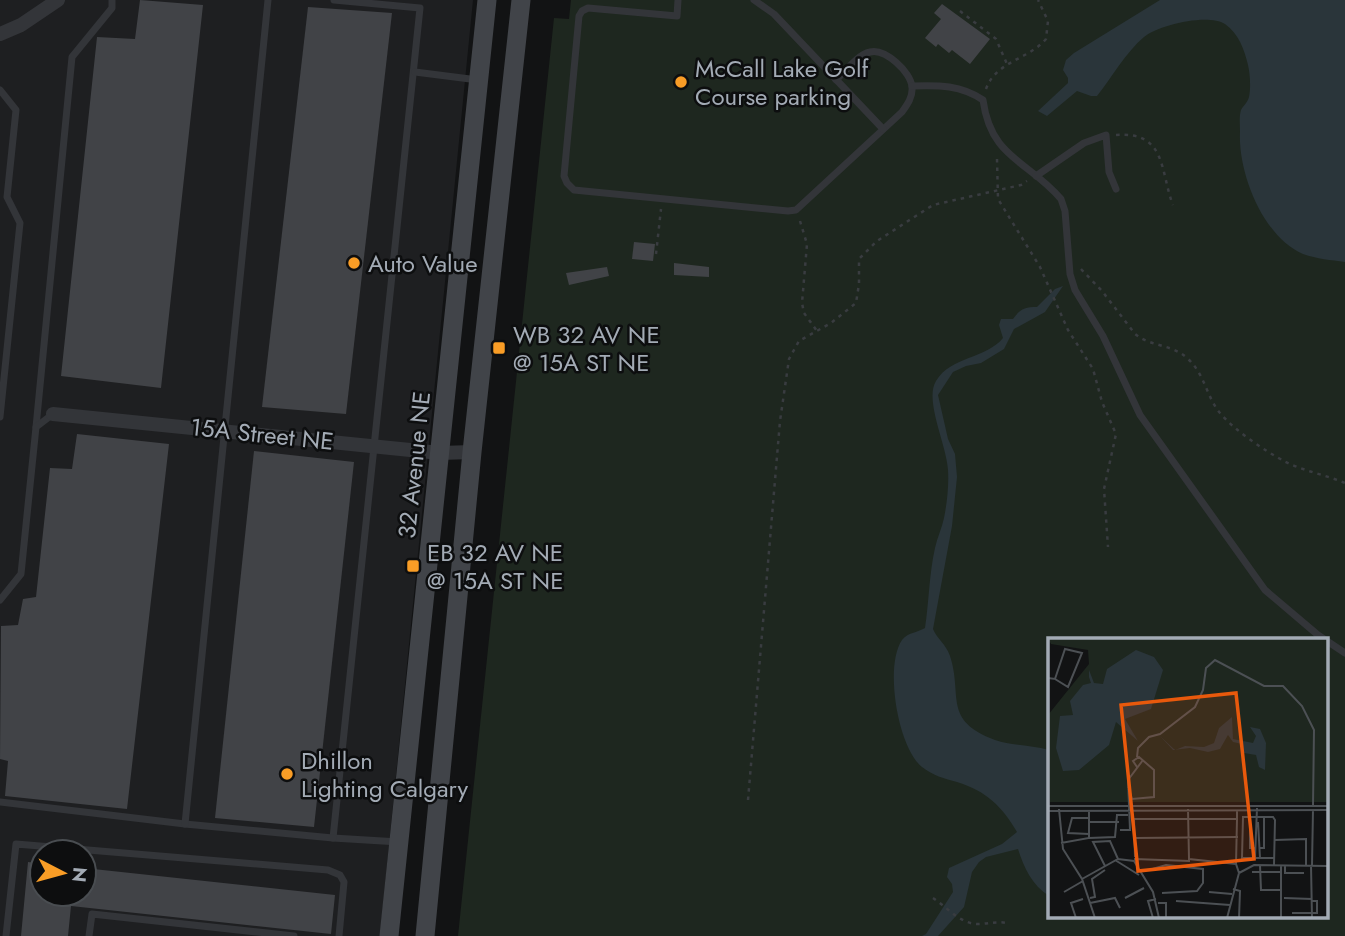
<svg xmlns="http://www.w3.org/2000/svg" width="1345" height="936" font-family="Jost,sans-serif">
<rect width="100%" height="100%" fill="#121314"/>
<path fill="#1e1f21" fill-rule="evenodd" d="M0,0H473L380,936H0ZM42,852H84V894H42Z"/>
<path fill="#1e271f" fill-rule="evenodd" d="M571,0H1345V936H458L554,18L569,19ZM1049,640H1326V917H1049Z"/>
<g fill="#2a353a">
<path d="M1160,0H1345V262C1331,260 1317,259 1303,254C1263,237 1238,173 1240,132C1240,125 1239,116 1241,110C1243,106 1248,102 1249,97C1251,88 1250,73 1248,65C1244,49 1239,34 1225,24C1208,13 1158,25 1144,37C1126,52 1112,77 1097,96H1091L1077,91L1047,116L1038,111L1068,83V78L1063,70L1066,60L1074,53Z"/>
<path d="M1063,286L1045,312L1014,329L1004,349L981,363L966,366L953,372L938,395L948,439L955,454L957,477L952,526L933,629C937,639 946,644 950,656C963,696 942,720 995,740C1013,746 1032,745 1049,750V896C1032,885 1024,868 1018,849L986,857L979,862L972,872L964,907L938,936H922L926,934L953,892L952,884L947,877L949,868L1002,844L1017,832C1002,806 986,791 957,782C945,779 932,775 922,767C898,748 884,666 902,640C908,632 917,633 925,628C929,602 929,575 935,548C937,538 942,528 944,518C947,503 949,485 948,470C947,446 924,400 936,381C951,356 986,359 1003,338L999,325L1001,319H1013C1020,309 1025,307 1037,307L1055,289Z"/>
</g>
<g fill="#414347">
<path d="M140,0L203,5L161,388L61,376L97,37L135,39Z"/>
<path d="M942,4L990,39L970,64L952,50L949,53L938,44L936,47L925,38L941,19L934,13Z"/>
<path d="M308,7L392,13L346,414L262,407Z"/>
<path d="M634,242L655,244L653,261L632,259Z"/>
<path d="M674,263L709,267V277L674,275Z"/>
<path d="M607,267L609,276L569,285L566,273Z"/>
<path d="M77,434L169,444L127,809L5,796L8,761L0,759L1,626L18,625L23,599L36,597L50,468L72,469Z"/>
<path d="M254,451L354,462L314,827L215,818Z"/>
<path d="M28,862L42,864V894H84V868L335,895L331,934L71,906L68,936H21Z"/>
</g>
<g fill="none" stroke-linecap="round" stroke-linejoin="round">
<g stroke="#393c40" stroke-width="2.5" stroke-dasharray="3.5 5" stroke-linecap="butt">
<path d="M960,11L996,39L1007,64"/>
<path d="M986,89C996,61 1028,60 1046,39L1048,21L1038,0"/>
<path d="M1116,135C1167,131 1160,172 1173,205"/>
<path d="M997,159L998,199L1040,267L1068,330L1093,369L1102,402L1116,434L1104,489L1108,547"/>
<path d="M800,221L807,244L802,303L804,313L817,331"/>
<path d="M656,254L661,209"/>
<path d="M1081,269L1102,291L1135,334C1151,347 1172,344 1187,358C1205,374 1206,396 1220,413C1234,430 1265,451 1284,461C1303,471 1326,475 1345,483"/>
<path d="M748,800L780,421L789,359L799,341L831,323L856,303L859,284V259L877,241L933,205L1021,185L1027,181"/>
<path d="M933,898C947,907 960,924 978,924C988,924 996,921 1007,923"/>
</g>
<g stroke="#333539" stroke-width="7">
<path d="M334,0L420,8L333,838L399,842"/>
<path d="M678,0L677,16L588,8L582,11L579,16L564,176L567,183L574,190L788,211L796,210L902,112C907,105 913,97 912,87C911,72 885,48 870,52C857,55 846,71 836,80"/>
<path d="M754,0L774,14L883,129"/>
<path d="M415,72L478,80"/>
<path d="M912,86C939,85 961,85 983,100C991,159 1028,160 1061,199L1065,211L1070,274L1075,290L1103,336L1140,415L1265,590L1318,635L1345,653"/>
<path d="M0,90L16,110L7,197L20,223L0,417"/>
<path d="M1036,176L1084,143L1106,135L1109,172L1116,189"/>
<path d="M36,427L72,57L112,8V0"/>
<path d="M0,600L21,574L36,427L53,414"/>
<path d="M0,802L185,824L333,838"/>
<path d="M185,824L268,0"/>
<path d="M6,936L16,844L328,870L340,875L344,882L339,936"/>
<path d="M89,936L92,914L294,936"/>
</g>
<g stroke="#333539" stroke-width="14">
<path d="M0,34L21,25L58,0"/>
<path d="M53,414L440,453L472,452"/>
</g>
<g stroke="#414449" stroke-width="19">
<path d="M389,936L487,0"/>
<path d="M425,936L472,452L521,0"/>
</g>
</g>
<g fill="#f99d26" stroke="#0d0e0f" stroke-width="2.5">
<circle cx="681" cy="82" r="7"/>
<circle cx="354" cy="263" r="7"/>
<rect x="492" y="341" width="14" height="14" rx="3.5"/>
<rect x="406" y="559" width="14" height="14" rx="3.5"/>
<circle cx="287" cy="774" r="7"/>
</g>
<g text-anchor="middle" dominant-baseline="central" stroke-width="5" stroke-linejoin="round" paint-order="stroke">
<g font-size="24" fill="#a3abb5" stroke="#0d0e0f" text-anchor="start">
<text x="695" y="68">McCall Lake Golf<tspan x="695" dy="28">Course parking</tspan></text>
<text x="368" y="263">Auto Value</text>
<text x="513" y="334">WB 32 AV NE<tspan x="513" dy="28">@ 15A ST NE</tspan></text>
<text x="427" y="552">EB 32 AV NE<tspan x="427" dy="28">@ 15A ST NE</tspan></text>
<text x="301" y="760">Dhillon<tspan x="301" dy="28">Lighting Calgary</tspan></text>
</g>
<g font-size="24" fill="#a3abb5" stroke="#0d0e0f">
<text transform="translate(262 434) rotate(6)">15A Street NE</text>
<text transform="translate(414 465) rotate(-84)">32 Avenue NE</text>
</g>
</g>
<g transform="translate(1048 638)">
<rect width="280" height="280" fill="#121314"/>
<path d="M0,0H280V164H2L0,77L41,26L40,12L3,6Z" fill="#1e271f"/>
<path d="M88,12L106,19L115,32L103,71L77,81L90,103L68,84L61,107L31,132L15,133L8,110L12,78L25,77L22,63L35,47L43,45L41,39V32L46,45L55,46L59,31ZM184,79L185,101L205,105L208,98L202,89L212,91L218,105L217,132L211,129L208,117L196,115L194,106L185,104L180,97L172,111L160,114L142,110L125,112L112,98L127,112L137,108L156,109L166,105L171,90Z" fill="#2a353a"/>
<path fill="none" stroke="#4c5054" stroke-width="2" d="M0,40L7,41L17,11L34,15L20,49L7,41M89,119L90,110L101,99L112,96L147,69L155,52L158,30L167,22L216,48H235L254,68L266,92L265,168M80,149L84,161L106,159V132L91,119L85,123L89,129M0,168H280M11,171L15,211L34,241L47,280M140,171L141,221L188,226L191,235M0,173L280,172M202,179V210H207M41,184H71M210,184L212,220M72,192H82L80,142L95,122M41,196L20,195L24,180H41M41,200L67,199L69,177H80M87,200L190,199M227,202L258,201V227M13,205L41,200V173M212,210H216V179M87,219L86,181H189V173M207,220L209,170M86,221L142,223M67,222L91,237M188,226L189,181M212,227L213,252H233M226,227L227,182L225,179H195L194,220H226M233,227V280M237,227V235H256M263,227L264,280M264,227L265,172M57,228L45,204L62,203L70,221M101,232L118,227L155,231V245L149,253L114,255M204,234H233M191,235L206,227L280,228M34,241L70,221L86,223L105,254L111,280M185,251L192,253L191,280M16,254L35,243M161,254L184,256M42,260L47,259L44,241L57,232M77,260L96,250M236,260L264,261M128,263L182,267M42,265L67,260L72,270M110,265H118V280M244,275H269V263H264M28,280L23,265L35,261M105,280L100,263L108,261M179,280L191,235"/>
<path fill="#e8590c" fill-opacity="0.15" stroke="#e8590c" stroke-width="3.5" d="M188,55L206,221L90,233L73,67Z"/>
<rect width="280" height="280" fill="none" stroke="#a3abb5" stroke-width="3.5"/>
</g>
<g transform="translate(63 873) rotate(96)"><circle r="33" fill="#0d0e0f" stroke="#494d51" stroke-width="2"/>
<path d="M0-5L12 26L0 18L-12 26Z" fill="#f99d26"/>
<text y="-10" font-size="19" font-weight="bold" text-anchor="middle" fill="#a3abb5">N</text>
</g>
</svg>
